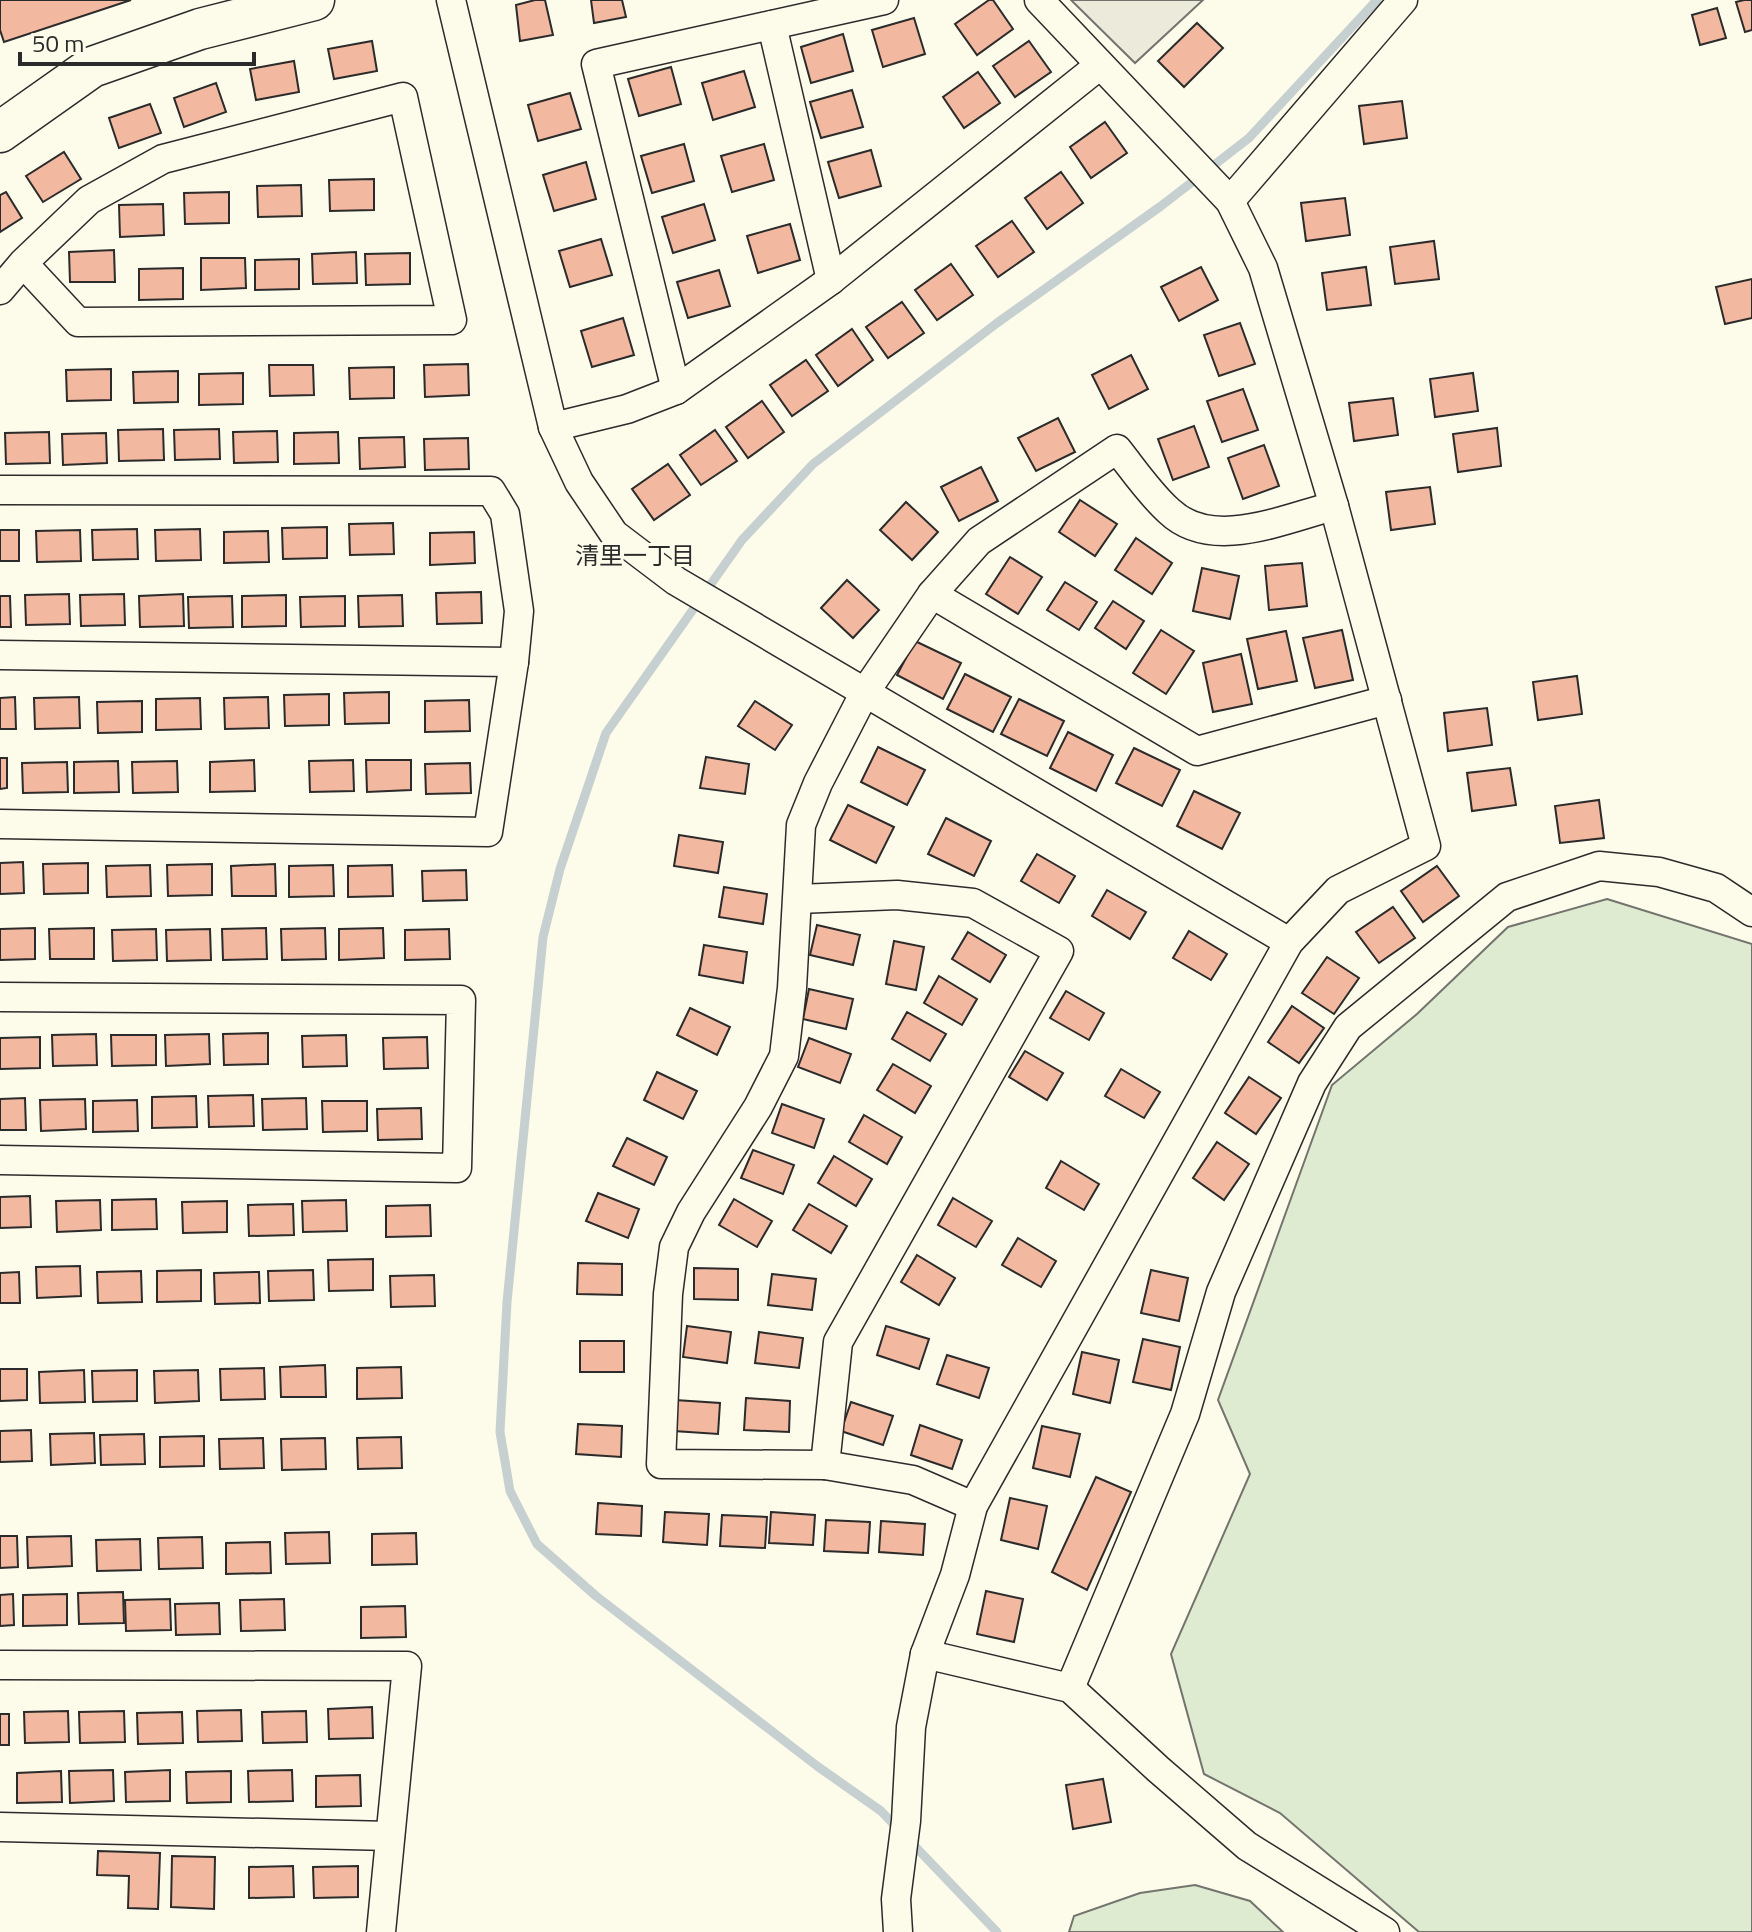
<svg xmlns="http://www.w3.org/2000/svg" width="1752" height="1932" font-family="'Titillium Web','Noto Sans JP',sans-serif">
<rect width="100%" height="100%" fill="#fdfbea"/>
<g fill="#deebd1" stroke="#74746e" stroke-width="2">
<path d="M1607,899L1752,944V1932H1419L1280,1813L1204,1774L1171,1654L1250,1474L1218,1400L1332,1085L1417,1014L1508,927Z"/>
<path d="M1195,1885L1250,1901L1283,1932H1069L1074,1916L1140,1893Z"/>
</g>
<path fill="#eceadb" stroke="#74746e" stroke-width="2" d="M1071,0H1203L1135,63Z"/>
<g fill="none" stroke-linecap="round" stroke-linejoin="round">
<g stroke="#c7d0d0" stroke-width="9">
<path d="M898,1829L881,1811L817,1766L596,1596L537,1544L510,1491L500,1432L507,1302L543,937L560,869L606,733L742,540L813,464L997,323L1161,206L1249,138L1377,0"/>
<path d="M908,1839L997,1932"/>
</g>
</g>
<g fill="#f2b8a0" stroke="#2b2b2b" stroke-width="2">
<path d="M0,0H131L4,42L0,30Z"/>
<path d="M535,0H545L553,35L520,41L516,5Z"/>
<path d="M591,0H622L626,17L594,23Z"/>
<path d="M989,0H993L1013,29L977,55L955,24Z"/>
<path d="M1744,0H1752V30L1745,32L1736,2Z"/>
<path d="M1717,8L1726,38L1700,45L1692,15Z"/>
<path d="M914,18L925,54L883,67L872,30Z"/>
<path d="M1197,23L1223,48L1184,87L1158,61Z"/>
<path d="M843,34L853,71L811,83L801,47Z"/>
<path d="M372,41L377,71L334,79L328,49Z"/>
<path d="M1029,41L1051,72L1015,97L993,66Z"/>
<path d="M294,61L299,92L256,100L250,69Z"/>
<path d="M671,67L681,104L639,116L628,79Z"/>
<path d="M744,71L755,107L713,120L702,83Z"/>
<path d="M978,72L1000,103L964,128L943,97Z"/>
<path d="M216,83L226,112L184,127L174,98Z"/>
<path d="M852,90L863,127L821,138L810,102Z"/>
<path d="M570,93L581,129L538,141L528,105Z"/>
<path d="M1402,101L1407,138L1364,144L1359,106Z"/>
<path d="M150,104L161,133L119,148L109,118Z"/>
<path d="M1105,122L1127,153L1091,178L1070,147Z"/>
<path d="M684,144L694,181L652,193L641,156Z"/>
<path d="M764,144L774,180L732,192L721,156Z"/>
<path d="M871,150L881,186L839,198L828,162Z"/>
<path d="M64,152L81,179L43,202L26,176Z"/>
<path d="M586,162L596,199L554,211L543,175Z"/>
<path d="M1061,172L1083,203L1047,229L1025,198Z"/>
<path d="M374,179V210L330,211L329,180Z"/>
<path d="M301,185L302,216L258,217L257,186Z"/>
<path d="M6,192L22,218L0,232V195Z"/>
<path d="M229,192V223L185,224L184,193Z"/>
<path d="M1345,198L1350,235L1306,241L1301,203Z"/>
<path d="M163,204L164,235L120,237L119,205Z"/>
<path d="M704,204L715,240L673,253L662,217Z"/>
<path d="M1012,221L1034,252L998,277L976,246Z"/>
<path d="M790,224L800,260L758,273L747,236Z"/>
<path d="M601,239L612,275L570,287L559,251Z"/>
<path d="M1434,241L1439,279L1395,284L1390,247Z"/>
<path d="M114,250L115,282H70L69,252Z"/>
<path d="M356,252L357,283L313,284L312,254Z"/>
<path d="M410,253V284L366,285L365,254Z"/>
<path d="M201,258H245L246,288L201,290Z"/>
<path d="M299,259V289L255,290V260Z"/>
<path d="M951,264L973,295L937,320L915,290Z"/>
<path d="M1201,267L1218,300L1179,321L1161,287Z"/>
<path d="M1366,267L1371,305L1327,310L1322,273Z"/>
<path d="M183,268V299L139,300V269Z"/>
<path d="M719,270L730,306L688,318L677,282Z"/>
<path d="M1752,279V318L1725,324L1716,287Z"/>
<path d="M902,302L924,333L888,358L866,327Z"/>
<path d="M623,318L634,355L592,367L581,331Z"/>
<path d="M1240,323L1255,364L1219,376L1204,335Z"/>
<path d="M852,329L873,360L838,386L816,355Z"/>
<path d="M1131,355L1148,389L1109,409L1092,375Z"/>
<path d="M806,360L828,391L792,416L770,385Z"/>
<path d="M468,364L469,395L425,397L424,365Z"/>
<path d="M269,365H313L314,395L270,396Z"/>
<path d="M394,367V398L350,399L349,368Z"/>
<path d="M111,369V400L67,401L66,370Z"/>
<path d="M178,371V402L134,403L133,372Z"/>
<path d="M243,373V404L199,405V374Z"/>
<path d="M1473,373L1478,411L1435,417L1430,379Z"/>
<path d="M1243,389L1258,430L1222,442L1207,401Z"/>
<path d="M1393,398L1398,435L1354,441L1349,403Z"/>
<path d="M762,401L784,432L748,458L726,427Z"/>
<path d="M1058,418L1075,452L1036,471L1018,438Z"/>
<path d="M1194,426L1209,467L1173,480L1158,439Z"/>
<path d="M1497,428L1501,466L1458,472L1453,434Z"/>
<path d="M163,429L164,460L119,461L118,430Z"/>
<path d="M219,429L220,459L175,460L174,430Z"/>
<path d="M715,430L737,461L701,485L680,455Z"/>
<path d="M277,431L278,462L234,463L233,432Z"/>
<path d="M49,432L50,463L6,464L5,433Z"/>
<path d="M338,432L339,463L294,464V433Z"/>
<path d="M106,433L107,463L63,465L62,434Z"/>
<path d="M404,437L405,467L360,469L359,438Z"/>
<path d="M468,438L469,469L425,470L424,439Z"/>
<path d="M1264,445L1279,486L1243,499L1228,458Z"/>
<path d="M668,464L690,495L654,520L632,489Z"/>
<path d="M981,467L998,501L959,521L941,487Z"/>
<path d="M1430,487L1435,524L1391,530L1386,492Z"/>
<path d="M1080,500L1117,524L1095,556L1059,532Z"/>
<path d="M906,502L938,532L912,560L880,530Z"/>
<path d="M393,523L394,554L350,555L349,524Z"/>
<path d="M327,527V558L283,559L282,528Z"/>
<path d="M137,529L138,559L93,560L92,530Z"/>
<path d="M200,529L201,560L156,561L155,530Z"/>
<rect x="0" y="530" width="19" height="31"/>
<path d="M80,530L81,561L37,562L36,531Z"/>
<path d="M268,531L269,562L224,563V532Z"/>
<path d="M474,532L475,563L430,565V533Z"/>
<path d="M1136,538L1172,563L1152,594L1115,570Z"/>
<path d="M1010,557L1042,577L1018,614L986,594Z"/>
<path d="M1302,563L1307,606L1269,610L1265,566Z"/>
<path d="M1202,568L1239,576L1230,619L1193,611Z"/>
<path d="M847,580L879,610L853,638L821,608Z"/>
<path d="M1065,582L1097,602L1079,630L1047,610Z"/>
<path d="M481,592L482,623L437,624L436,593Z"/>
<path d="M69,594L70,624L26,625L25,595Z"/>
<path d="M124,594L125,625L81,626L80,595Z"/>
<path d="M183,594L184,626L140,627L139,596Z"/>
<path d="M286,595V626L242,627V596Z"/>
<path d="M402,595L403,626L359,627L358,596Z"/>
<path d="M0,596H10L11,627H0Z"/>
<path d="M232,596L233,627L189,628L188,597Z"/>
<path d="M345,596V626L301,627L300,597Z"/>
<path d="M1113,601L1144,621L1126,649L1095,628Z"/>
<path d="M1161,630L1194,651L1166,694L1133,673Z"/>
<path d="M1342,630L1353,680L1315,688L1303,638Z"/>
<path d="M1286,631L1297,681L1258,689L1247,639Z"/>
<path d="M915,641L961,663L943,699L897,675Z"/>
<path d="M1241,654L1252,704L1213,712L1203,663Z"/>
<path d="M965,674L1011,697L993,732L947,709Z"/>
<path d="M1577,676L1582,714L1538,720L1533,682Z"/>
<path d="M389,692V723L345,724L344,693Z"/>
<path d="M329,694V725L285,726L284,695Z"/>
<path d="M15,697L16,729H0V698Z"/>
<path d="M79,697L80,728L35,729L34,698Z"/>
<path d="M268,697L269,728L225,729L224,698Z"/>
<path d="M200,698L201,729L156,730V699Z"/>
<path d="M1019,699L1064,721L1047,756L1001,734Z"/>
<path d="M469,700L470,731L425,732V701Z"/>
<path d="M142,701V732L98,733L97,702Z"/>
<path d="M755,701L792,725L775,750L738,726Z"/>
<path d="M1487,708L1492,745L1448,751L1444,713Z"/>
<path d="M1068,732L1113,755L1096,791L1050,768Z"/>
<path d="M878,747L925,770L907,805L861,782Z"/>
<path d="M1134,748L1180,770L1162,806L1116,783Z"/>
<path d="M706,757L749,764L745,794L700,788Z"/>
<path d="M0,758H7V788L0,789Z"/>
<path d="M254,760L255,791L210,792V762Z"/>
<path d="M353,760L354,791L310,792L309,761Z"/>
<path d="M366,760H411V790L367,792Z"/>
<path d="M118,761L119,792L74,793V762Z"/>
<path d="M177,761L178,792L133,793L132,762Z"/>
<path d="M67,762L68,792L23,793L22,763Z"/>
<path d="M470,763L471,793L426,794L425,764Z"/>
<path d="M1510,768L1516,805L1472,811L1467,773Z"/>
<path d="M1194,791L1240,813L1222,849L1177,826Z"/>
<path d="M1599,800L1604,838L1560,843L1555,806Z"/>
<path d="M848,805L894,827L876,863L830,840Z"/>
<path d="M946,818L991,841L974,876L928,854Z"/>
<path d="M679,835L723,842L718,873L674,866Z"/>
<path d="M1037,854L1075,876L1059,903L1021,881Z"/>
<path d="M23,862L24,893L0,894V863Z"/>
<path d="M88,863V893L44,894L43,864Z"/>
<path d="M212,864V895L168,896L167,865Z"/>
<path d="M275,864L276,896H232L231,866Z"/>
<path d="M150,865L151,896L107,897L106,866Z"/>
<path d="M333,865L334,896L289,897V866Z"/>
<path d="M392,865L393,896L348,897V866Z"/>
<path d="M1437,866L1459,896L1423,922L1401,891Z"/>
<path d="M466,870L467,900L423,901L422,871Z"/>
<path d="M724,887L767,894L763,924L719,917Z"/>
<path d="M1107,890L1146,912L1130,939L1092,916Z"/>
<path d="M1393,907L1415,938L1379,963L1356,932Z"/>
<path d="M817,925L860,935L853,965L810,955Z"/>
<path d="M35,928V959L0,960V929Z"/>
<path d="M94,928V959H50L49,929Z"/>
<path d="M266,928L267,959L223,960L222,929Z"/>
<path d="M325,928L326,959L282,960L281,929Z"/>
<path d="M383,928L384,958L339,960V929Z"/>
<path d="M156,929L157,960L113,961L112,930Z"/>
<path d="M210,929L211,960L167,961L166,930Z"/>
<path d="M449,929L450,959L405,960V930Z"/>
<path d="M1189,931L1227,954L1211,980L1173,958Z"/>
<path d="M968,932L1006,955L990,982L952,959Z"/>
<path d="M894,941L924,947L916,990L886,984Z"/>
<path d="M704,945L747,952L743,983L699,975Z"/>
<path d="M1327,957L1359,978L1334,1014L1302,993Z"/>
<path d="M939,976L977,999L962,1025L924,1003Z"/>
<path d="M809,989L853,999L846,1029L803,1019Z"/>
<path d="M1066,991L1104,1013L1089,1040L1050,1018Z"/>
<path d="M1292,1006L1324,1028L1299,1063L1268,1042Z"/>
<path d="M690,1008L730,1027L717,1055L677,1035Z"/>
<path d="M907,1012L946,1034L930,1061L892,1039Z"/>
<path d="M268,1033V1064L224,1065L223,1034Z"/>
<path d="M96,1034L97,1065L53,1066L52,1035Z"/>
<path d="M209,1034L210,1064L166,1066L165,1035Z"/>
<path d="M111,1035H156V1065L112,1066Z"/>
<path d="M346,1035L347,1066L303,1067L302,1036Z"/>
<path d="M40,1037V1068L0,1069V1038Z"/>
<path d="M427,1037L428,1068L384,1069L383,1038Z"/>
<path d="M809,1038L851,1054L840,1083L798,1067Z"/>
<path d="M1025,1051L1063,1073L1047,1100L1009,1077Z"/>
<path d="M893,1064L931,1086L915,1113L877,1090Z"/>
<path d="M1121,1069L1160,1092L1144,1118L1105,1096Z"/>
<path d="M657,1072L697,1091L683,1119L644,1100Z"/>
<path d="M1249,1077L1281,1098L1256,1134L1225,1113Z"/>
<path d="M253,1095L254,1126L209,1127L208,1096Z"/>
<path d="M196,1096L197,1127L152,1128V1097Z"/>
<path d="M25,1098L26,1130H0V1099Z"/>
<path d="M306,1098L307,1129L263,1130L262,1099Z"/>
<path d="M85,1099L86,1129L41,1131L40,1100Z"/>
<path d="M137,1100L138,1131L93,1132V1101Z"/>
<path d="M322,1101H367V1131L323,1132Z"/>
<path d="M782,1104L824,1119L814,1148L772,1133Z"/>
<path d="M421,1108L422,1139L378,1140L377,1109Z"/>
<path d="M864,1115L902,1137L887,1164L849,1142Z"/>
<path d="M627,1138L667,1157L654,1185L613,1166Z"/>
<path d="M1217,1142L1249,1164L1224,1200L1193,1178Z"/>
<path d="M753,1150L794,1165L783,1194L741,1178Z"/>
<path d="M834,1156L872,1179L856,1206L818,1183Z"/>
<path d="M1061,1161L1099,1184L1084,1210L1046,1188Z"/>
<path d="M598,1193L639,1209L628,1238L586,1221Z"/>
<path d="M30,1196L31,1227L0,1228V1197Z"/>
<path d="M953,1198L992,1221L976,1247L938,1225Z"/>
<path d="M156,1199L157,1229L112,1230V1200Z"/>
<path d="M734,1199L772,1221L757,1247L719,1225Z"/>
<path d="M100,1200L101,1230L57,1232L56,1201Z"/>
<path d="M346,1200L347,1231L303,1232L302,1201Z"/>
<path d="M227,1201V1232L183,1233L182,1202Z"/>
<path d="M293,1204L294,1235L249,1236L248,1205Z"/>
<path d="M809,1204L847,1226L831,1253L793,1230Z"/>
<path d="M430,1205L431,1236L386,1237V1206Z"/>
<path d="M1018,1238L1056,1261L1041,1287L1002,1265Z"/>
<path d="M917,1255L955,1278L939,1305L901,1282Z"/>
<path d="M373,1259V1290L329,1291L328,1260Z"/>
<path d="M578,1263L622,1264V1295L577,1294Z"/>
<path d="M80,1266L81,1296L37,1298L36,1267Z"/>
<path d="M694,1268L738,1269V1300L694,1299Z"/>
<path d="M201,1270V1301L157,1302V1271Z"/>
<path d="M313,1270L314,1300L269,1301L268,1271Z"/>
<path d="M1151,1270L1188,1278L1179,1321L1141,1313Z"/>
<path d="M141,1271L142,1302L98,1303L97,1272Z"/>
<path d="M19,1272L20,1303H0V1273Z"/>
<path d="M259,1272L260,1303L215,1304L214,1273Z"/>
<path d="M772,1274L816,1279L812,1310L768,1305Z"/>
<path d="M434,1275L435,1306L391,1307L390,1276Z"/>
<path d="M687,1326L731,1332L727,1363L683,1357Z"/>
<path d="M886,1326L929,1339L919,1369L877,1355Z"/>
<path d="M759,1332L803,1338L799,1368L755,1363Z"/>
<path d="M1143,1339L1180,1347L1171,1390L1133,1382Z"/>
<rect x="580" y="1341" width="44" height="31"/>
<path d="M1082,1352L1119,1360L1110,1403L1073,1394Z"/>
<path d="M947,1355L989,1368L979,1398L937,1384Z"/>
<path d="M325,1365L326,1397H281L280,1367Z"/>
<path d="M401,1367L402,1398L357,1399V1368Z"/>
<path d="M264,1368L265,1399L221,1400L220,1369Z"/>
<path d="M0,1369H27V1400L0,1401Z"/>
<path d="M84,1370L85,1402L40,1403L39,1372Z"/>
<path d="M137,1370V1401L93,1402L92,1371Z"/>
<path d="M198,1370L199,1401L155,1403L154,1371Z"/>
<path d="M746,1398L790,1401L789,1432L744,1430Z"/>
<path d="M675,1400L720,1403L718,1434L674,1431Z"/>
<path d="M851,1402L893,1416L883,1445L841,1431Z"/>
<path d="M578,1424L622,1426L621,1457L576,1454Z"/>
<path d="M920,1425L962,1440L952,1469L911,1455Z"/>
<path d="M1042,1426L1080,1434L1070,1477L1033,1468Z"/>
<path d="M31,1430L32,1461L0,1462V1431Z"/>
<path d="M94,1433L95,1463L51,1465L50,1434Z"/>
<path d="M144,1434L145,1464L101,1465L100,1435Z"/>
<path d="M204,1436V1466L160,1467V1437Z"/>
<path d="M401,1437L402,1468L358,1469L357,1438Z"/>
<path d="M263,1438L264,1468L220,1469L219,1439Z"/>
<path d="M325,1438L326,1469L282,1470L281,1439Z"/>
<path d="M1096,1477L1131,1492L1087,1590L1052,1572Z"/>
<path d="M1010,1498L1047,1506L1038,1549L1001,1540Z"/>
<path d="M598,1503L642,1506L641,1536L596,1534Z"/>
<path d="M665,1512L709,1514L707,1545L663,1542Z"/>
<path d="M771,1512L815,1515L813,1545L769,1543Z"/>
<path d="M722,1515L767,1517L765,1548L720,1546Z"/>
<path d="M826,1520L870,1522L868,1553L824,1551Z"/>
<path d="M881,1521L925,1524L923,1555L879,1552Z"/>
<path d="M329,1532L330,1563L286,1564L285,1533Z"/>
<path d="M416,1533L417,1564L372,1565V1534Z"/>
<path d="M0,1536H17L18,1567L0,1568Z"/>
<path d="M71,1536L72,1566L28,1568L27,1537Z"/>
<path d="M202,1537L203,1568L159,1569L158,1538Z"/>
<path d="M140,1539L141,1570L97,1571L96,1540Z"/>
<path d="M270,1542L271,1573L226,1574V1543Z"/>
<path d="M986,1591L1023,1599L1014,1642L977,1634Z"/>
<path d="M123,1592L124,1623L79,1624L78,1593Z"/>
<path d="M13,1594L14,1625L0,1626V1595Z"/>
<path d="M67,1594V1625L23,1626V1595Z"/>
<path d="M170,1599L171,1630L126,1631L125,1600Z"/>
<path d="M284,1599L285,1630L241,1631L240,1600Z"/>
<path d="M219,1603L220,1634L176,1635L175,1604Z"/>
<path d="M405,1606L406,1637L361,1638V1607Z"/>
<path d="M372,1707L373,1738L329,1739L328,1709Z"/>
<path d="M241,1710L242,1741L198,1742L197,1711Z"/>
<path d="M68,1711L69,1742L25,1743L24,1712Z"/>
<path d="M124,1711L125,1742L80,1743L79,1712Z"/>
<path d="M306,1711L307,1742L263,1743L262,1712Z"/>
<path d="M182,1712L183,1743L138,1744L137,1713Z"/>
<rect x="0" y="1714" width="9" height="31"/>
<path d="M113,1770L114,1801L70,1803L69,1771Z"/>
<path d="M170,1770V1801L126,1802L125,1772Z"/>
<path d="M292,1770L293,1801L249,1802L248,1771Z"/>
<path d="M61,1771L62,1802L17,1803V1773Z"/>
<path d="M231,1771V1802L187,1803L186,1772Z"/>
<path d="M360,1775L361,1806L316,1807V1776Z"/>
<path d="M1103,1779L1111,1822L1073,1829L1066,1785Z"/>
<path d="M98,1851L160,1853L158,1909L128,1908L129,1876L97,1875Z"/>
<path d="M172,1856L215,1857L214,1909L171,1907Z"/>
<path d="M293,1866L294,1897L249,1898V1867Z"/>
<path d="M358,1866V1897L314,1898L313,1867Z"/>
</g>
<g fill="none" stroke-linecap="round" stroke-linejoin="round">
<defs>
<g id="minor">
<path d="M451,0L553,427L579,482L614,534L676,581L1289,942"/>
<path d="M772,25L831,280"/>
<path d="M1230,201L1403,0"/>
<path d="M0,290L23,263L89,200L163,159L403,97L452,320L78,322L23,263"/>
<path d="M676,390L596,64L884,0"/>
<path d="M553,427L627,409L676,390L831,280L1100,65"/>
<path d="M0,490L491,491L505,514L519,611L514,662L488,832L0,824"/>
<path d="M932,594L1197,751L1387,700"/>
<path d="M0,655L514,662"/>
<path d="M798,899L897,895L973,903L1059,951L838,1342L825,1465"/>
<path d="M0,997L461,1000L457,1168L0,1160"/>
<path d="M973,1506L913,1480L825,1465L661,1464L668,1294L674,1247L691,1212L758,1107L784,1056L792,988L801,825L818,783L865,692L932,594L979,541L1117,449C1133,469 1149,493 1169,511C1212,552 1283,519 1334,506"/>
<path d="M925,1654L1070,1688L1158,1769L1247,1846L1385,1932"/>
<path d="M0,1665L407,1666L381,1932"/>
<path d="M1070,1688L1185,1414L1221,1292L1312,1083L1348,1027L1507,897L1599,866L1659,872L1716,888L1752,912"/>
<path d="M0,1827L390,1836"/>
<path d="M898,1932L896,1899L906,1821L911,1727L925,1654L955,1575L973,1506L1289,942L1338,890L1426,846L1334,506L1263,268L1230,201L1039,0"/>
</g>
<path id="secondary" d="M0,132L92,67L200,29L314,0"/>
</defs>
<use href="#minor" stroke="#2b2b2b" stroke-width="31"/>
<use href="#secondary" stroke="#2b2b2b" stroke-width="43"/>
<use href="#minor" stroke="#fdfbea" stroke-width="28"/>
<use href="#secondary" stroke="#fdfbea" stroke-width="40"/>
</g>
<g text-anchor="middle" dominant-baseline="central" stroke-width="6" stroke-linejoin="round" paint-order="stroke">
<g font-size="24" fill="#2b2b2b" stroke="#fdfbea">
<text x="635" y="555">清里一丁目</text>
</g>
</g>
<path d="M20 52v12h234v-12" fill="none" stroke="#2b2b2b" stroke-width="4"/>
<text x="32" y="52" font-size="24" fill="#2b2b2b" stroke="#fdfbea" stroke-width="6" paint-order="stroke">50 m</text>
</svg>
